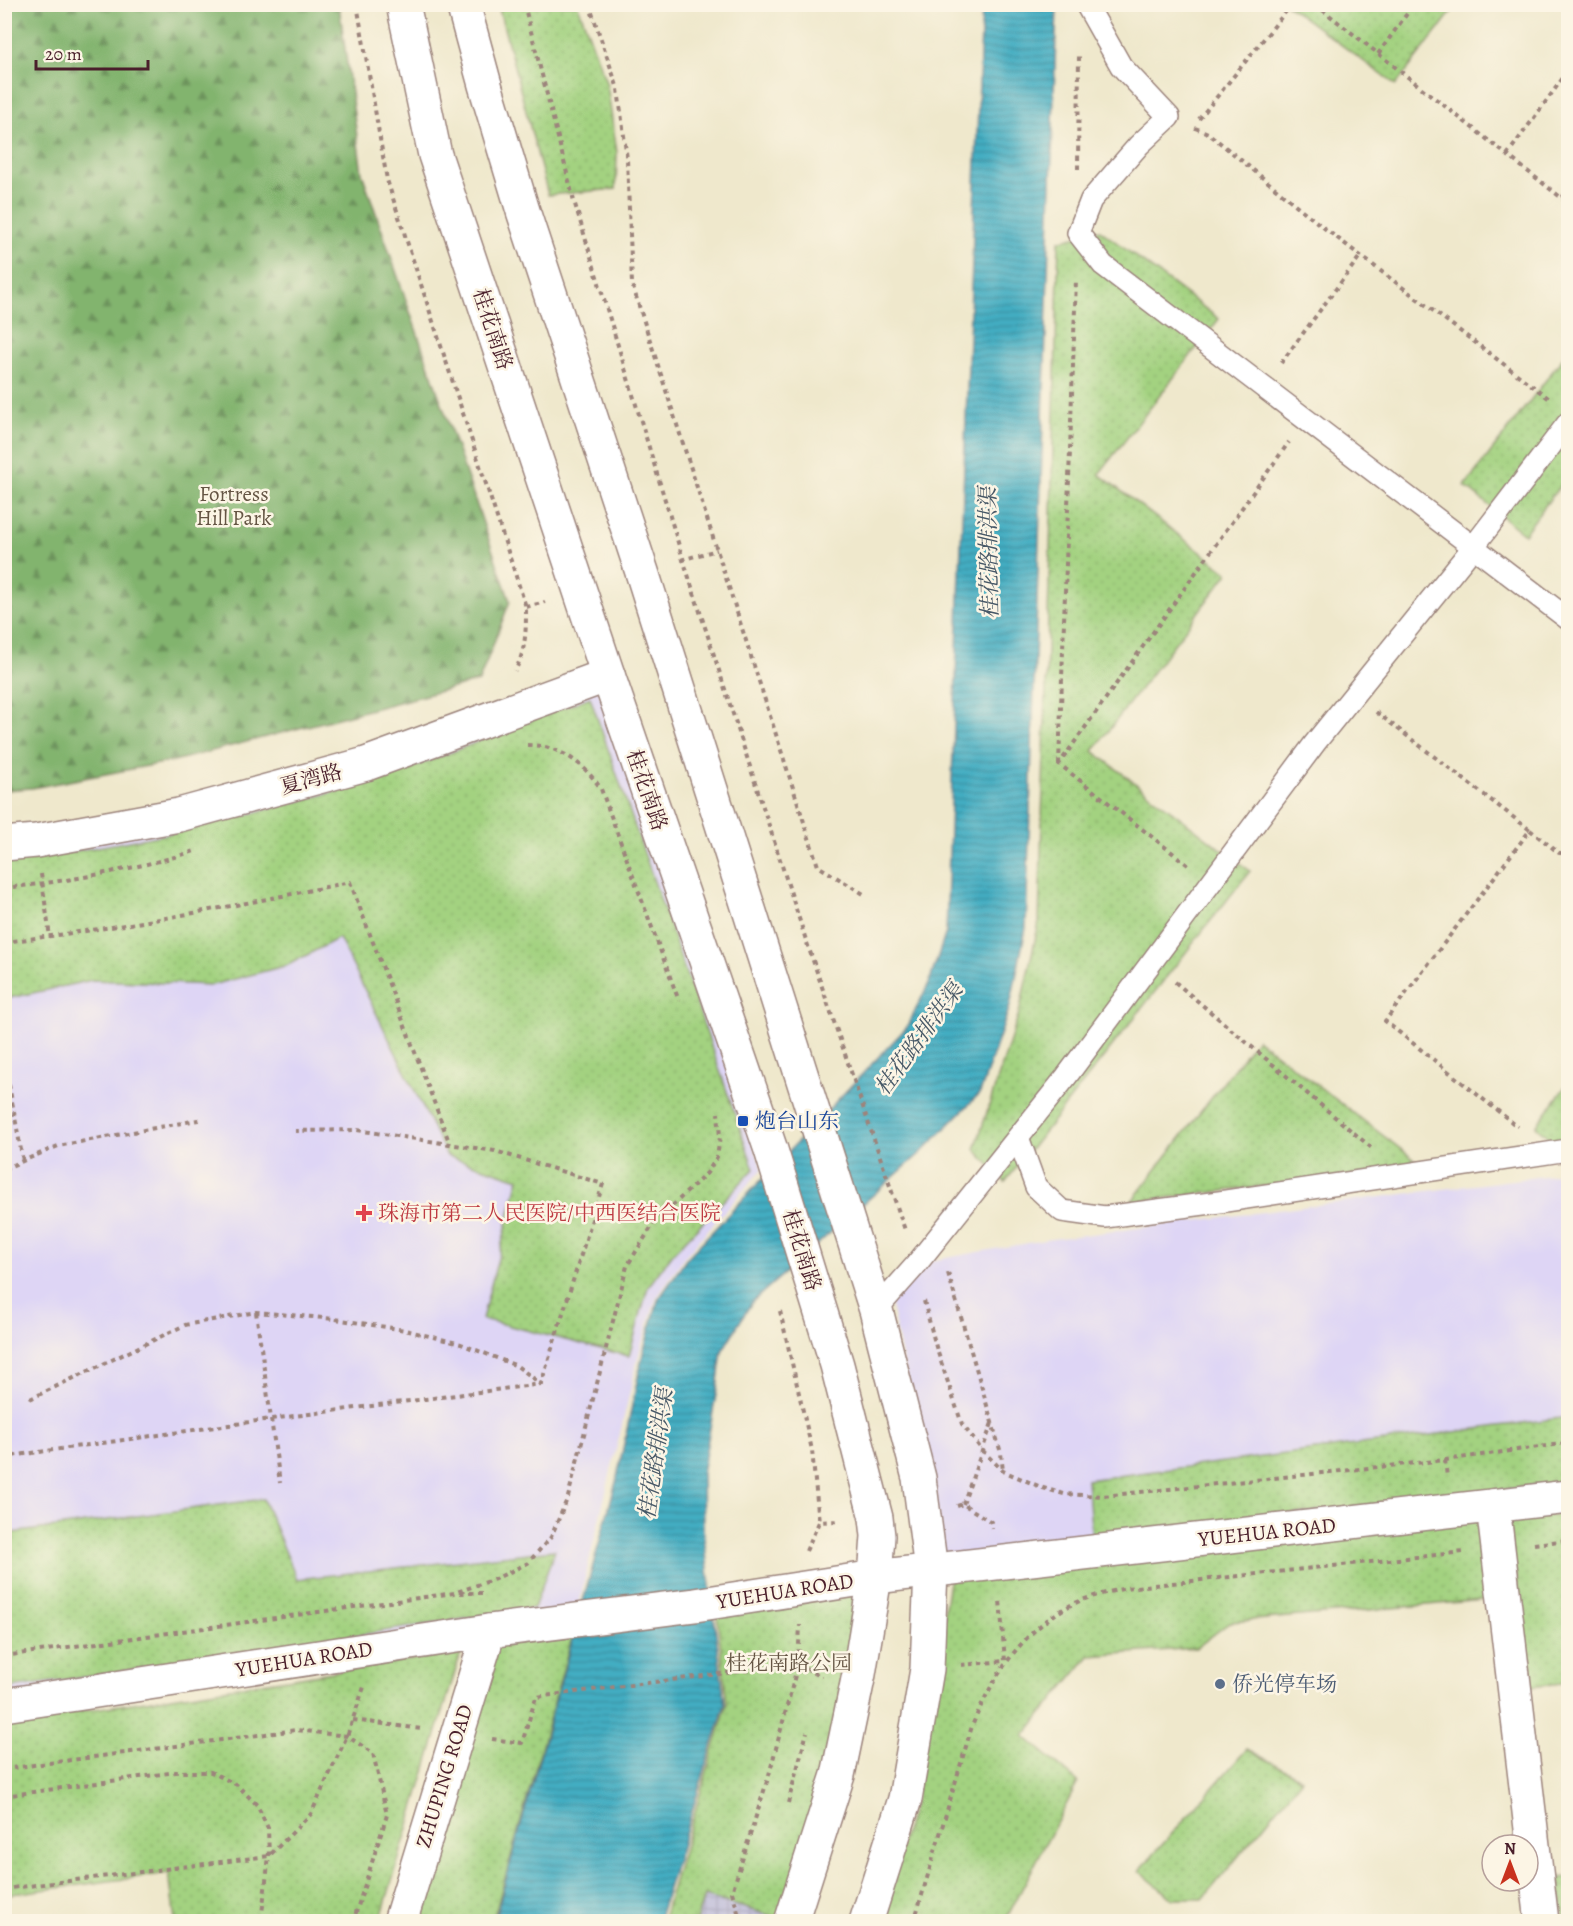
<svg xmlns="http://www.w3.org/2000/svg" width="1573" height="1926" font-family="Alegreya,'Noto Serif SC',serif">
<defs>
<pattern id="industrial-grid" width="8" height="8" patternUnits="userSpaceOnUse" patternTransform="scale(1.5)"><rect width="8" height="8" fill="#c3c1db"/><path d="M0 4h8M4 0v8" fill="none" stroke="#a9a5bc"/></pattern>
<pattern id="grass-dots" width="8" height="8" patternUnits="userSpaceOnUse" patternTransform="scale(1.5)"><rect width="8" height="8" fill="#a3d280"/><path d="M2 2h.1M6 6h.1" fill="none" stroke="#8eb46f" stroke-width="1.8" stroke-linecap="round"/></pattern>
<pattern id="forest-firs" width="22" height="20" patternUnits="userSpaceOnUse" patternTransform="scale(1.5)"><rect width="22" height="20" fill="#82b46e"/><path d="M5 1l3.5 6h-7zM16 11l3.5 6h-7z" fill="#6c925b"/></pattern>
<pattern id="water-rules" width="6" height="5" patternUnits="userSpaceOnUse" patternTransform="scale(1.5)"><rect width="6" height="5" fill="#43adc2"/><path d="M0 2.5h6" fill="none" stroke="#3a8c9e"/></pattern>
</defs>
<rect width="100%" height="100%" fill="#fcf5e5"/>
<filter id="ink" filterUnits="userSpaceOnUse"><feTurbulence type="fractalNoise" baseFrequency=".0167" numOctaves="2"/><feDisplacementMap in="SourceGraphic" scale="12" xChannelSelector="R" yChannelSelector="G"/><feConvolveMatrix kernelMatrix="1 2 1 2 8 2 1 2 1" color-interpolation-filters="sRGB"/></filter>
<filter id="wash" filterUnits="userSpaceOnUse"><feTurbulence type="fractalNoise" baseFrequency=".008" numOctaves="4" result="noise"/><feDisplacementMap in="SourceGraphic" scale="24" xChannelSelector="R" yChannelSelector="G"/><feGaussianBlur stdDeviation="1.35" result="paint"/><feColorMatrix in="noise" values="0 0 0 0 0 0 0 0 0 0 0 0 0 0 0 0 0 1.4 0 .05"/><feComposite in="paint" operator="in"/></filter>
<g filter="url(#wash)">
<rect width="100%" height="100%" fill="#efe8cc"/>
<g fill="#ded5f5">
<path d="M596,682L762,1169L684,1257L656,1299L640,1350L576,1616L5,1703V849Z"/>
<path d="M1568,1173V1492L946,1565L890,1300L919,1263L1045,1240Z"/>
</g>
<path fill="url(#industrial-grid)" d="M704,1896L791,1920L696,1922Z"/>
<g fill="url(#grass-dots)" stroke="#767856" stroke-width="1.5">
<path d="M498,5H578L607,85L617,153L616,189L548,195Z"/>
<path d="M1287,5H1457L1396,85Z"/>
<path d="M1100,230L1219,319L1099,474L1228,573L1093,751L1250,871L1005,1182L975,1149L1019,1013L1039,922L1059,241Z"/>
<path d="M1568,351V475L1524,534L1465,486Z"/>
<path d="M590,697L754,1169L674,1252L648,1287L629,1356L482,1319L519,1179L447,1156L339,938L288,965L212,985L92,980L5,999L4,861L38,858L189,830L384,779Z"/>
<path d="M1257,1039L1424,1167L1131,1202Z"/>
<path d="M1568,1083V1156L1536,1126Z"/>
<path d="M1568,1417V1482L1092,1537L1087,1480Z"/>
<path d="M263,1499L297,1579L555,1550L534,1608L5,1689V1534Z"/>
<path d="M1485,1513L1495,1599L1230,1622L1196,1648L1089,1656L1024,1736L1078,1782L1005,1921L876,1922L916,1797L950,1575Z"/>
<path d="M1568,1513V1682L1532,1687L1508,1521Z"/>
<path d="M860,1585L856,1669L787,1920L704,1896L696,1921L662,1922L727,1704L716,1606Z"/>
<path d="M576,1623L493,1921L402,1922L490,1634Z"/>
<path d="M461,1652L380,1921H175L169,1873L5,1895V1723Z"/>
<path d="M1247,1749L1302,1779L1203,1899H1173L1139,1871Z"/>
<path d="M1568,1877V1921H1564L1559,1878Z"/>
</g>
<path fill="url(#forest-firs)" stroke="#666a4c" stroke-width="1.5" d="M5,4L339,5L362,173L510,601L479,681L174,761L32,788L5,790Z"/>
<path fill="url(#water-rules)" stroke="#466676" stroke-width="1.5" d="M982,5H1057L1026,928L1010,1006L980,1093L922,1152L752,1302L722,1351L717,1389L702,1473L703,1529L725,1705L658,1921L494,1922L616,1482L643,1353L658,1300L687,1258L907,1027L929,983L946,932Z"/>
</g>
<g filter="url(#ink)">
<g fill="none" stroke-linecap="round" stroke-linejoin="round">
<defs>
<g id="lane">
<path d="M1086,4L1121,66L1169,117L1139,145L1091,200L1078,233L1103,265L1568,619"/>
<path d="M1018,1137L1036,1187L1062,1211L1105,1217L1219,1202L1568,1150"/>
<path d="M876,1310L915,1266L1066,1077L1315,743L1474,546L1568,423"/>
</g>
<g id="street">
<path d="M1493,1506L1542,1922"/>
<path d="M400,1922L489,1631"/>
</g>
<g id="secondary">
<path d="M403,4L435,155L608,675L771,1150L837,1365L876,1518L878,1536L875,1577L859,1674L838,1775L791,1922"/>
<path d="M463,4L485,85L523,211L642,572L876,1310L919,1478L931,1570L927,1669L905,1799L866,1922"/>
<path d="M4,844L36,841L179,815L366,764L608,675"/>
<path d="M4,1705L489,1631L695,1605L875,1577L1568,1497"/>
</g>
</defs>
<use href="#lane" stroke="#9c847c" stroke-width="24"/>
<use href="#street" stroke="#9c847c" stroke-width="36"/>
<use href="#secondary" stroke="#9c847c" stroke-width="36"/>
<g stroke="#9c847c" stroke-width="4" stroke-dasharray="4.5 4.5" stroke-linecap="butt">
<path d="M357,4L387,180L526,607C526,631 526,650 515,671"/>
<path d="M524,4L574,201L683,559L805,937L905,1230"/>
<path d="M589,4L618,89L627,159L632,284L818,866L867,896"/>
<path d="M1315,4L1568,203"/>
<path d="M1378,54L1414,4"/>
<path d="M1199,119L1292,4"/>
<path d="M1195,128L1208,133L1324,228L1551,400"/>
<path d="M1507,155L1568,71"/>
<path d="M1078,169L1079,54"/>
<path d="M1562,198L1568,189"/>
<path d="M1281,363L1361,255"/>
<path d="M681,560L717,550"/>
<path d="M526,607L545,602"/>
<path d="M1376,712L1530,830L1385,1021L1518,1127"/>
<path d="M527,745C559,745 584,763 601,789L679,1001"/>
<path d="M1059,764L1076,279"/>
<path d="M1530,830L1559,853H1568"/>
<path d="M1188,865L1059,764L1289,442"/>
<path d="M41,874L50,937"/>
<path d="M4,888C65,882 136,869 195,851"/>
<path d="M4,942C121,928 236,906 350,882L450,1144"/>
<path d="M1175,982L1373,1149"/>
<path d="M4,1058L23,1161"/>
<path d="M4,1169L58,1146L203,1119"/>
<path d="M948,1273L1001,1453L1003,1471"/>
<path d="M924,1301L936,1347L962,1424L982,1450L1003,1471L1043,1488L1064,1494L1103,1496L1445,1460L1568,1443"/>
<path d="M780,1311L812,1450L819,1522"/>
<path d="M256,1312L280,1483"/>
<path d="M30,1399L185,1325L256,1312L335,1319L405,1330L461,1344L517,1366L541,1384"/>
<path d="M4,1457L271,1419L541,1384L603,1184L495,1151L357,1130L295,1131"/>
<path d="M1445,1460L1447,1477"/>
<path d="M963,1504L992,1423"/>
<path d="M957,1506L963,1504L991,1522L992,1529"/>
<path d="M1534,1544L1568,1540"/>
<path d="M806,1551L819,1522L840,1521"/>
<path d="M460,1593H482"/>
<path d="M4,1656L454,1593L495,1579L528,1563L551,1537L568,1497L627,1266L654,1223L707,1173L717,1157L720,1137L718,1113"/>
<path d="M961,1665L1005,1661L1000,1600"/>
<path d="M353,1720L422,1729"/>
<path d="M492,1739L522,1743L536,1697L798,1664L822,1677"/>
<path d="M4,1769L296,1730L347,1736L373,1753L387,1815L353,1922"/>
<path d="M4,1796L176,1772H211L237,1785L257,1805L268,1828L269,1856L261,1922"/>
<path d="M788,1803L807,1732"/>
<path d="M4,1889L269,1856L311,1814L347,1736L364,1687"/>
<path d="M741,1922L732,1892L769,1775L798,1664L800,1625"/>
<path d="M914,1922L972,1726C993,1676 1023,1629 1073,1604C1090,1596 1109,1592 1126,1588L1464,1552"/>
</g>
<use href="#lane" stroke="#fff" stroke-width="21"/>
<use href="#street" stroke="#fff" stroke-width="33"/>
<use href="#secondary" stroke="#fff" stroke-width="33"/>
</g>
</g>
<rect fill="#1a4fb4" stroke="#fcf5e5" stroke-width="2" x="737" y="1115" width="12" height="12" rx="3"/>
<path fill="#e0444e" stroke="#fcf5e5" stroke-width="2" d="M361 1204h6v6h6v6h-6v6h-6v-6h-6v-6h6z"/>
<circle fill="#5c6f8a" stroke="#fcf5e5" stroke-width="2" cx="1220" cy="1684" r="6"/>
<g text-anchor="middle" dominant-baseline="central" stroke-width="5" stroke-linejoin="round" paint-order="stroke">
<g font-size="21" fill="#4a1f2b" stroke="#fcf5e5">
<text transform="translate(493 329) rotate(72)">桂花南路</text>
<text transform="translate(311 779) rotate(-15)">夏湾路</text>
<text transform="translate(647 790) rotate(71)">桂花南路</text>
<text transform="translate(802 1250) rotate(73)">桂花南路</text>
<text transform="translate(1267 1532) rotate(-6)">YUEHUA ROAD</text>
<text transform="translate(785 1591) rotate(-9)">YUEHUA ROAD</text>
<text transform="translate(304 1659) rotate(-9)">YUEHUA ROAD</text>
<text transform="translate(444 1776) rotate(-73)">ZHUPING ROAD</text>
</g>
<g font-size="21" fill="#655544" stroke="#fcf5e5">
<text x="234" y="494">Fortress<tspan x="234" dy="24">Hill Park</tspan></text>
<text x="789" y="1663">桂花南路公园</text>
</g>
<g font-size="21" fill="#164399" stroke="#fcf5e5" text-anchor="start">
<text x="755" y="1121">炮台山东</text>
</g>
<g font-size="21" fill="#be3a42" stroke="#fcf5e5" text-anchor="start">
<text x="378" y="1213">珠海市第二人民医院/中西医结合医院</text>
</g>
<g font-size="21" fill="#4e5e75" stroke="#fcf5e5" text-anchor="start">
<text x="1232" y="1684">侨光停车场</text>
</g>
<g font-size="22" font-style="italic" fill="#475867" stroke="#fcf5e5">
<text transform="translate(989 553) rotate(-91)">桂花路排洪渠</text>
<text transform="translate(919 1039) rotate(-54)">桂花路排洪渠</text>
<text transform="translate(656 1454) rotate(-82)">桂花路排洪渠</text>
</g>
</g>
<rect width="1573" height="1926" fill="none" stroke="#fcf5e5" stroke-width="24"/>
<g transform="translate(1510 1863)"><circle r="28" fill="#fcf5e5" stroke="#b59f9b" stroke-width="1.5"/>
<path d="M0-4.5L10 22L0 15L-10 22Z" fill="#c8321e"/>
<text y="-9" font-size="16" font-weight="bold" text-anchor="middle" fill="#4a1f2b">N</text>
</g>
<path d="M36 60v9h112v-9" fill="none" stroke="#4a1f2b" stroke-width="3"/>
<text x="45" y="60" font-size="18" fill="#4a1f2b" stroke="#fcf5e5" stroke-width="4.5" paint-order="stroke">20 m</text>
</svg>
